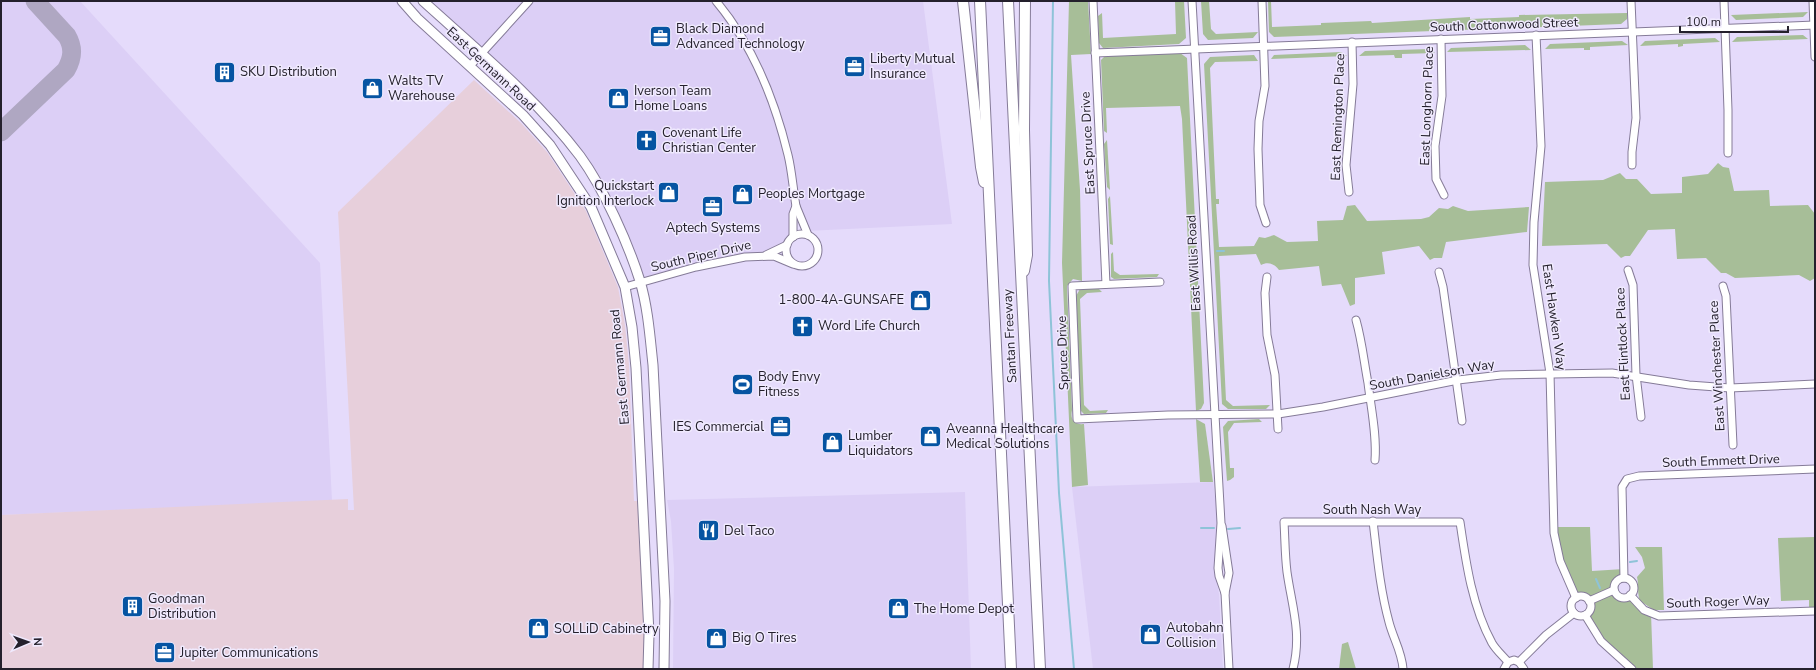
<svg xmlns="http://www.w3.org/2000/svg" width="1816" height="670" font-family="'Nunito Sans',sans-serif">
<rect width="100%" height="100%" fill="#e5dbfb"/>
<g fill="#dccff6">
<path d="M1,1H80L320,263L332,501L1,515Z"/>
<path d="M423,1H923L952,224L806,231L796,207L793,237L787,245L773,251L640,282L602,195L560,132Z"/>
<path d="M1213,482L1217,512L1216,576L1219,594L1223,669H1093L1072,487Z"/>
<path d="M965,492L971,669H673L674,569L671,521L667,500Z"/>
</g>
<path fill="#e7cfdb" d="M474,80L521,123L547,152L586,211L618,287L625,325L629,365L634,501H643L648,669H1V515L348,499V510H354L338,212Z"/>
<g fill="#a7be98">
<path d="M1069,1H1088L1091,54L1071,55L1080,190L1082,281L1073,279L1067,286L1072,410C1070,420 1074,425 1084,424L1088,485L1072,487L1062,263Z"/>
<path d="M1175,1H1184L1186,38L1179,44L1103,48L1099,43L1098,16L1102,13L1103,38L1176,34Z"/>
<path d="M1201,1H1209L1211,29L1216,34L1258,32L1253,38L1208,40L1203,34Z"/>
<path d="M1268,1H1271L1272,27L1321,25V23L1371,21L1372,23L1470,17V19L1519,17V15L1627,13V19L1621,24L1274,37L1269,32Z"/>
<path d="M1808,12L1803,17L1736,20L1731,15Z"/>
<path d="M1803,35L1808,39L1732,42L1737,37Z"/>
<path d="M1715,38L1720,42L1683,44V46L1678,47V44L1640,46L1645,41Z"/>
<path d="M1622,41L1628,45L1590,47V50H1584V48L1545,49L1550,44Z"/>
<path d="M1525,45L1531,50L1447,52L1451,48Z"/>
<path d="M1430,49L1435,53L1402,54V58H1395L1394,55L1359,56L1365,51Z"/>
<path d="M1341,52L1347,56L1271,59L1274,55Z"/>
<path d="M1180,53L1187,58L1204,403L1201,409L1196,411L1182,119L1180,106L1106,108L1107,133L1104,131L1101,60L1105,56Z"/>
<path d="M1254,55L1258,61L1215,62L1210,68L1216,199H1219V204H1216L1219,247L1254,246L1259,237L1265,238L1274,235L1287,242L1318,241L1317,221L1343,220L1347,206L1355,205L1367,221L1421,219L1429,217L1439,208L1448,209L1453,206L1468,211L1529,207L1527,232L1446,242L1442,258H1434L1430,260L1419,246L1382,252L1385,274L1355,278V304L1350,306L1341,284L1322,286L1319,266L1279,270C1275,264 1268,261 1261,265L1256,254L1219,256L1226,400L1233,406L1270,405L1266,409H1228L1222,404L1204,64L1210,57Z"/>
<path d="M1107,140L1110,190L1107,187L1104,144Z"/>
<path d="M1718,163L1723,167L1729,168L1734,191L1769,190L1770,206L1808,205L1815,214V278L1810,281L1799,275L1735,278L1726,273H1721L1706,258L1677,259L1675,229L1648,230L1630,256H1625L1621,258L1607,244L1542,246L1545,182L1603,180L1620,173L1626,179H1637L1651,194L1682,193V177L1708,174Z"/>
<path d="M1110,196L1113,245L1110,244L1108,199Z"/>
<path d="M1113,252L1114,271L1120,275L1159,274L1157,277L1114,279L1111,277V254Z"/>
<path d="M1080,289H1099L1102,292L1087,293L1080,299L1084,405L1090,411L1108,410L1106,413L1084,414L1081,411L1076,296Z"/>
<path d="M1196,419L1205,424L1213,482H1200Z"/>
<path d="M1259,419L1262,422L1234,423L1228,432L1230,468H1234V477L1230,480L1227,481L1223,427L1228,421Z"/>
<path d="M1554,527H1590L1592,571L1624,569L1621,578L1614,584V590L1621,597L1630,595L1651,613L1653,669H1632L1601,641L1588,613C1594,605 1589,596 1579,597L1571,589Z"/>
<path d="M1815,537V611H1809V600L1781,601L1778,538Z"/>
<path d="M1635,547H1662L1664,610H1654L1640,601C1637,593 1639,586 1637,577L1645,568L1642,557Z"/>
<path d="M1348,642L1356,669H1339L1342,644Z"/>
</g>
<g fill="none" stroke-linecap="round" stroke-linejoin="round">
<g stroke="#8ec3d8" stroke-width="2">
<path d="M1053,1L1049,281L1059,493L1074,669"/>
<path d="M1217,251H1224"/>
<path d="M1201,528H1214"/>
<path d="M1228,529L1240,528"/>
<path d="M1630,562L1637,561"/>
<path d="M1596,579L1600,588"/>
</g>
<path stroke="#afa7c2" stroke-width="19" d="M1,132L66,70C73,58 74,48 67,36L35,1"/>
<defs>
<g id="minor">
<path d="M716,1C752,44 775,101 788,155C792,171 793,189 796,206L793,214V237"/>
<path d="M1093,1L1106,284"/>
<path d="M1192,1L1221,523L1218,568L1219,576L1225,593"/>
<path d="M1262,1L1265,86L1259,121L1258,149L1260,205L1266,223"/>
<path d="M1631,1L1636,118L1632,152V165"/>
<path d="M1724,1L1728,110V153"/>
<path d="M1813,1L1815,57"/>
<path d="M1536,35L1541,146L1534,222L1533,265L1550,373L1554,533L1560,561L1576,598"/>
<path d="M1441,39L1442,96L1435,146L1436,179L1444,195"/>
<path d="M1095,53L1815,25"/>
<path d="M470,66L529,1"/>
<path d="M1349,192L1346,165L1353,84L1352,42"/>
<path d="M796,206L808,235"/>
<circle cx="802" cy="250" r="16"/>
<path d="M766,255L787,245"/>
<path d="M1628,270L1633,285L1636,375L1641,417"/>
<path d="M1439,272L1443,287L1462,421"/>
<path d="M1267,277L1265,293L1267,335L1275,375L1278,429"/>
<path d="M1160,282L1072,286L1077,419L1168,415L1278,414L1323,407L1458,380L1501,375L1612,373L1689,385L1730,388L1815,384"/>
<path d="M1723,286L1726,296L1733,445"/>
<path d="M625,287L696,267L745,257L774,256L793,264"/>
<path d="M1356,320C1362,341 1364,362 1368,383C1371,408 1377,435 1375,460"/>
<path d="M1373,521C1377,555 1380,589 1389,622C1393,638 1402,652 1403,669"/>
<path d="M1222,526L1229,573L1225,593L1229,669"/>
<path d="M1624,578L1622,487L1627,479L1639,476L1815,469"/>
<circle cx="1624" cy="588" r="10"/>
<path d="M1630,595L1644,610L1659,616L1815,611"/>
<circle cx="1581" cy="606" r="10"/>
<path d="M1589,601L1614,590"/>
<path d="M1585,615L1601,641L1632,669"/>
<path d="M1519,662L1546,635L1574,613"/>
<path d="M1293,669C1302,633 1292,607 1287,572C1285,556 1285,539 1284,522H1460C1466,563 1472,606 1492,643C1496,650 1503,656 1508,662"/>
<path d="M1504,669L1508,662L1514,660L1519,662L1524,669"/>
</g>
<g id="major">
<path d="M402,1L417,18L523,115L550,145L591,207L625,287L632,327L636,368L649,634L648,669"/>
<path d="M423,1C477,50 536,98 580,156C604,189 628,243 640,281C648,308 650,337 653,365L665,601L664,669"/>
</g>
<g id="highway">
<path d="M963,1L981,167L984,182"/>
<path d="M980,1L1011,669"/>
<path d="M1008,1L1040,669"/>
<path d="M1024,271L1027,255L1024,130L1025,1"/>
</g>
</defs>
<use href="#minor" stroke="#857b98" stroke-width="9"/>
<use href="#major" stroke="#857b98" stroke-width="11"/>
<use href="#highway" stroke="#857b98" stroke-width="12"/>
<use href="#minor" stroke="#fff" stroke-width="7"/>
<use href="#major" stroke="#fff" stroke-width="9"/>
<use href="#highway" stroke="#fff" stroke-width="10"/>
</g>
<defs>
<symbol id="office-square" viewBox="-11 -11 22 22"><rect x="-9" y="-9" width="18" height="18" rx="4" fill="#0654a2" stroke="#f0eafe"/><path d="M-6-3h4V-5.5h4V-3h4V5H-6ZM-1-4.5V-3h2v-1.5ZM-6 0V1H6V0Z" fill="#fff"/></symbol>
<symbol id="building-square" viewBox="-11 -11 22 22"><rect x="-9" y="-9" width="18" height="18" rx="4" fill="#0654a2" stroke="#f0eafe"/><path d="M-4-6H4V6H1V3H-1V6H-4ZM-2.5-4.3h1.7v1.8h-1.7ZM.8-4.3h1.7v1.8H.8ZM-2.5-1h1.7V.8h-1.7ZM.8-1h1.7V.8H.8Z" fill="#fff"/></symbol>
<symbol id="shop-square" viewBox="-11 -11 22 22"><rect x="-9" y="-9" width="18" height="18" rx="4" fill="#0654a2" stroke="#f0eafe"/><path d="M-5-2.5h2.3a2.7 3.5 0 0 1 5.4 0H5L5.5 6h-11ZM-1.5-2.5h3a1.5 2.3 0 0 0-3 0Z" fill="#fff"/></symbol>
<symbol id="church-square" viewBox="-11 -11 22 22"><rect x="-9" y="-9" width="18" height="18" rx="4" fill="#0654a2" stroke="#f0eafe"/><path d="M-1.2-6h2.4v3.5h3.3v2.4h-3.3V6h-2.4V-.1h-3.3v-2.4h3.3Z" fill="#fff"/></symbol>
<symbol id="stadium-square" viewBox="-11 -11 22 22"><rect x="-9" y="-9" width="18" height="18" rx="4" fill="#0654a2" stroke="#f0eafe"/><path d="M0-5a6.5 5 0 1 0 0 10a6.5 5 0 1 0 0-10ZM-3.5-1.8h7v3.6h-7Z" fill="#fff"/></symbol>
<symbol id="restaurant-square" viewBox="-11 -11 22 22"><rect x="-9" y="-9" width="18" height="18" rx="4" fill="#0654a2" stroke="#f0eafe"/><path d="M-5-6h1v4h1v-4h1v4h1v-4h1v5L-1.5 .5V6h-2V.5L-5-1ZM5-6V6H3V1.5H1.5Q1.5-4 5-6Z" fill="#fff"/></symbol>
</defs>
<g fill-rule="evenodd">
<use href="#office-square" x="648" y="24" width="25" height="25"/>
<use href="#office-square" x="842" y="54" width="25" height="25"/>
<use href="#building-square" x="212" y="60" width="25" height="25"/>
<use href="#shop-square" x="360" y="76" width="25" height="25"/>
<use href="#shop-square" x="606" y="86" width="25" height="25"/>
<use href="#church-square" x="634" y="128" width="25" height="25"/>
<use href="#shop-square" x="656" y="180" width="25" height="25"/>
<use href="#shop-square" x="730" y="182" width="25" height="25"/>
<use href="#office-square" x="700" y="194" width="25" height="25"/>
<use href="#shop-square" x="908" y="288" width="25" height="25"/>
<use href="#church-square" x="790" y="314" width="25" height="25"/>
<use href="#stadium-square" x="730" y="372" width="25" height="25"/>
<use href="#office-square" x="768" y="414" width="25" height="25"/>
<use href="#shop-square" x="918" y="424" width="25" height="25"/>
<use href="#shop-square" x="820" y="430" width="25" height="25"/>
<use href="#restaurant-square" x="696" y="518" width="25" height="25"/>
<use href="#building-square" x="120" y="594" width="25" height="25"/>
<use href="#shop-square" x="886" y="596" width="25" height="25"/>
<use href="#shop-square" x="526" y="616" width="25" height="25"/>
<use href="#shop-square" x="1138" y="622" width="25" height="25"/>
<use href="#shop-square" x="704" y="626" width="25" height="25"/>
<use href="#office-square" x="152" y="640" width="25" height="25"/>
</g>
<g text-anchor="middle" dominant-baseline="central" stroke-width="3" stroke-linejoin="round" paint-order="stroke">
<g font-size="13" fill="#24202c" stroke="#f0eafe">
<text transform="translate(1504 25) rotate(-2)">South Cottonwood Street</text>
<text transform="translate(491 69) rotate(43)">East Germann Road</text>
<text transform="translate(1427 106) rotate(-88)">East Longhorn Place</text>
<text transform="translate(1338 117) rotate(-88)">East Remington Place</text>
<text transform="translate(1088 143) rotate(-93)">East Spruce Drive</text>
<text transform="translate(701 256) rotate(-13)">South Piper Drive</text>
<text transform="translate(1194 263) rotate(-93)">East Willis Road</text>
<text transform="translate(1554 317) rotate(82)">East Hawken Way</text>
<text transform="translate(1010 336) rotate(-93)">Santan Freeway</text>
<text transform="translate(1623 344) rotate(-93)">East Flintlock Place</text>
<text transform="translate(1063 353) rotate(-92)">Spruce Drive</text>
<text transform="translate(1717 366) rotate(-93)">East Winchester Place</text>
<text transform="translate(620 367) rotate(-95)">East Germann Road</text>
<text transform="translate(1432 375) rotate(-10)">South Danielson Way</text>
<text transform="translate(1721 461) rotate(-2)">South Emmett Drive</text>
<text x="1372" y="510">South Nash Way</text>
<text transform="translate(1718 602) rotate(-2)">South Roger Way</text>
</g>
<g font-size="13" fill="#24202c" stroke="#f0eafe" text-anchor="start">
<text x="676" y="29">Black Diamond<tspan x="676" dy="15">Advanced Technology</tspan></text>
<text x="870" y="59">Liberty Mutual<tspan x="870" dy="15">Insurance</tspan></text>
<text x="240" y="72">SKU Distribution</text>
<text x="388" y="81">Walts TV<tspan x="388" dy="15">Warehouse</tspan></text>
<text x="634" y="91">Iverson Team<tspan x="634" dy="15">Home Loans</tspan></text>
<text x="662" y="133">Covenant Life<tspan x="662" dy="15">Christian Center</tspan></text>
<text x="654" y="186" text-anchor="end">Quickstart<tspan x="654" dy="15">Ignition Interlock</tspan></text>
<text x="758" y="194">Peoples Mortgage</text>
<text x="713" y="228" text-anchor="middle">Aptech Systems</text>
<text x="904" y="300" text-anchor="end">1-800-4A-GUNSAFE</text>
<text x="818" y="326">Word Life Church</text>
<text x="758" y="377">Body Envy<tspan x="758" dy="15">Fitness</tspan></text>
<text x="764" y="427" text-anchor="end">IES Commercial</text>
<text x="946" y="429">Aveanna Healthcare<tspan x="946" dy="15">Medical Solutions</tspan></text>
<text x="848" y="436">Lumber<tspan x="848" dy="15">Liquidators</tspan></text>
<text x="724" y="531">Del Taco</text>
<text x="148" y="599">Goodman<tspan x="148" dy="15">Distribution</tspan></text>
<text x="914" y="609">The Home Depot</text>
<text x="1166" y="628">Autobahn<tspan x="1166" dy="15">Collision</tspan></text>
<text x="554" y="629">SOLLiD Cabinetry</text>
<text x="732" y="638">Big O Tires</text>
<text x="180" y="653">Jupiter Communications</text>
</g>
</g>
<rect width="1816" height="670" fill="none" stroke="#24202c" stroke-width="4"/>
<g transform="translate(28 642) rotate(88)" stroke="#f0eafe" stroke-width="3" paint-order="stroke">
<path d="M0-3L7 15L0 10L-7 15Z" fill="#24202c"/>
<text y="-6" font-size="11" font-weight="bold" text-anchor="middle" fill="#24202c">N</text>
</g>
<path d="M1680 26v6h108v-6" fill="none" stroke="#24202c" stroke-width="2"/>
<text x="1686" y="26" font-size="12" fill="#24202c" stroke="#f0eafe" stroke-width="3" paint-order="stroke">100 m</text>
</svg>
